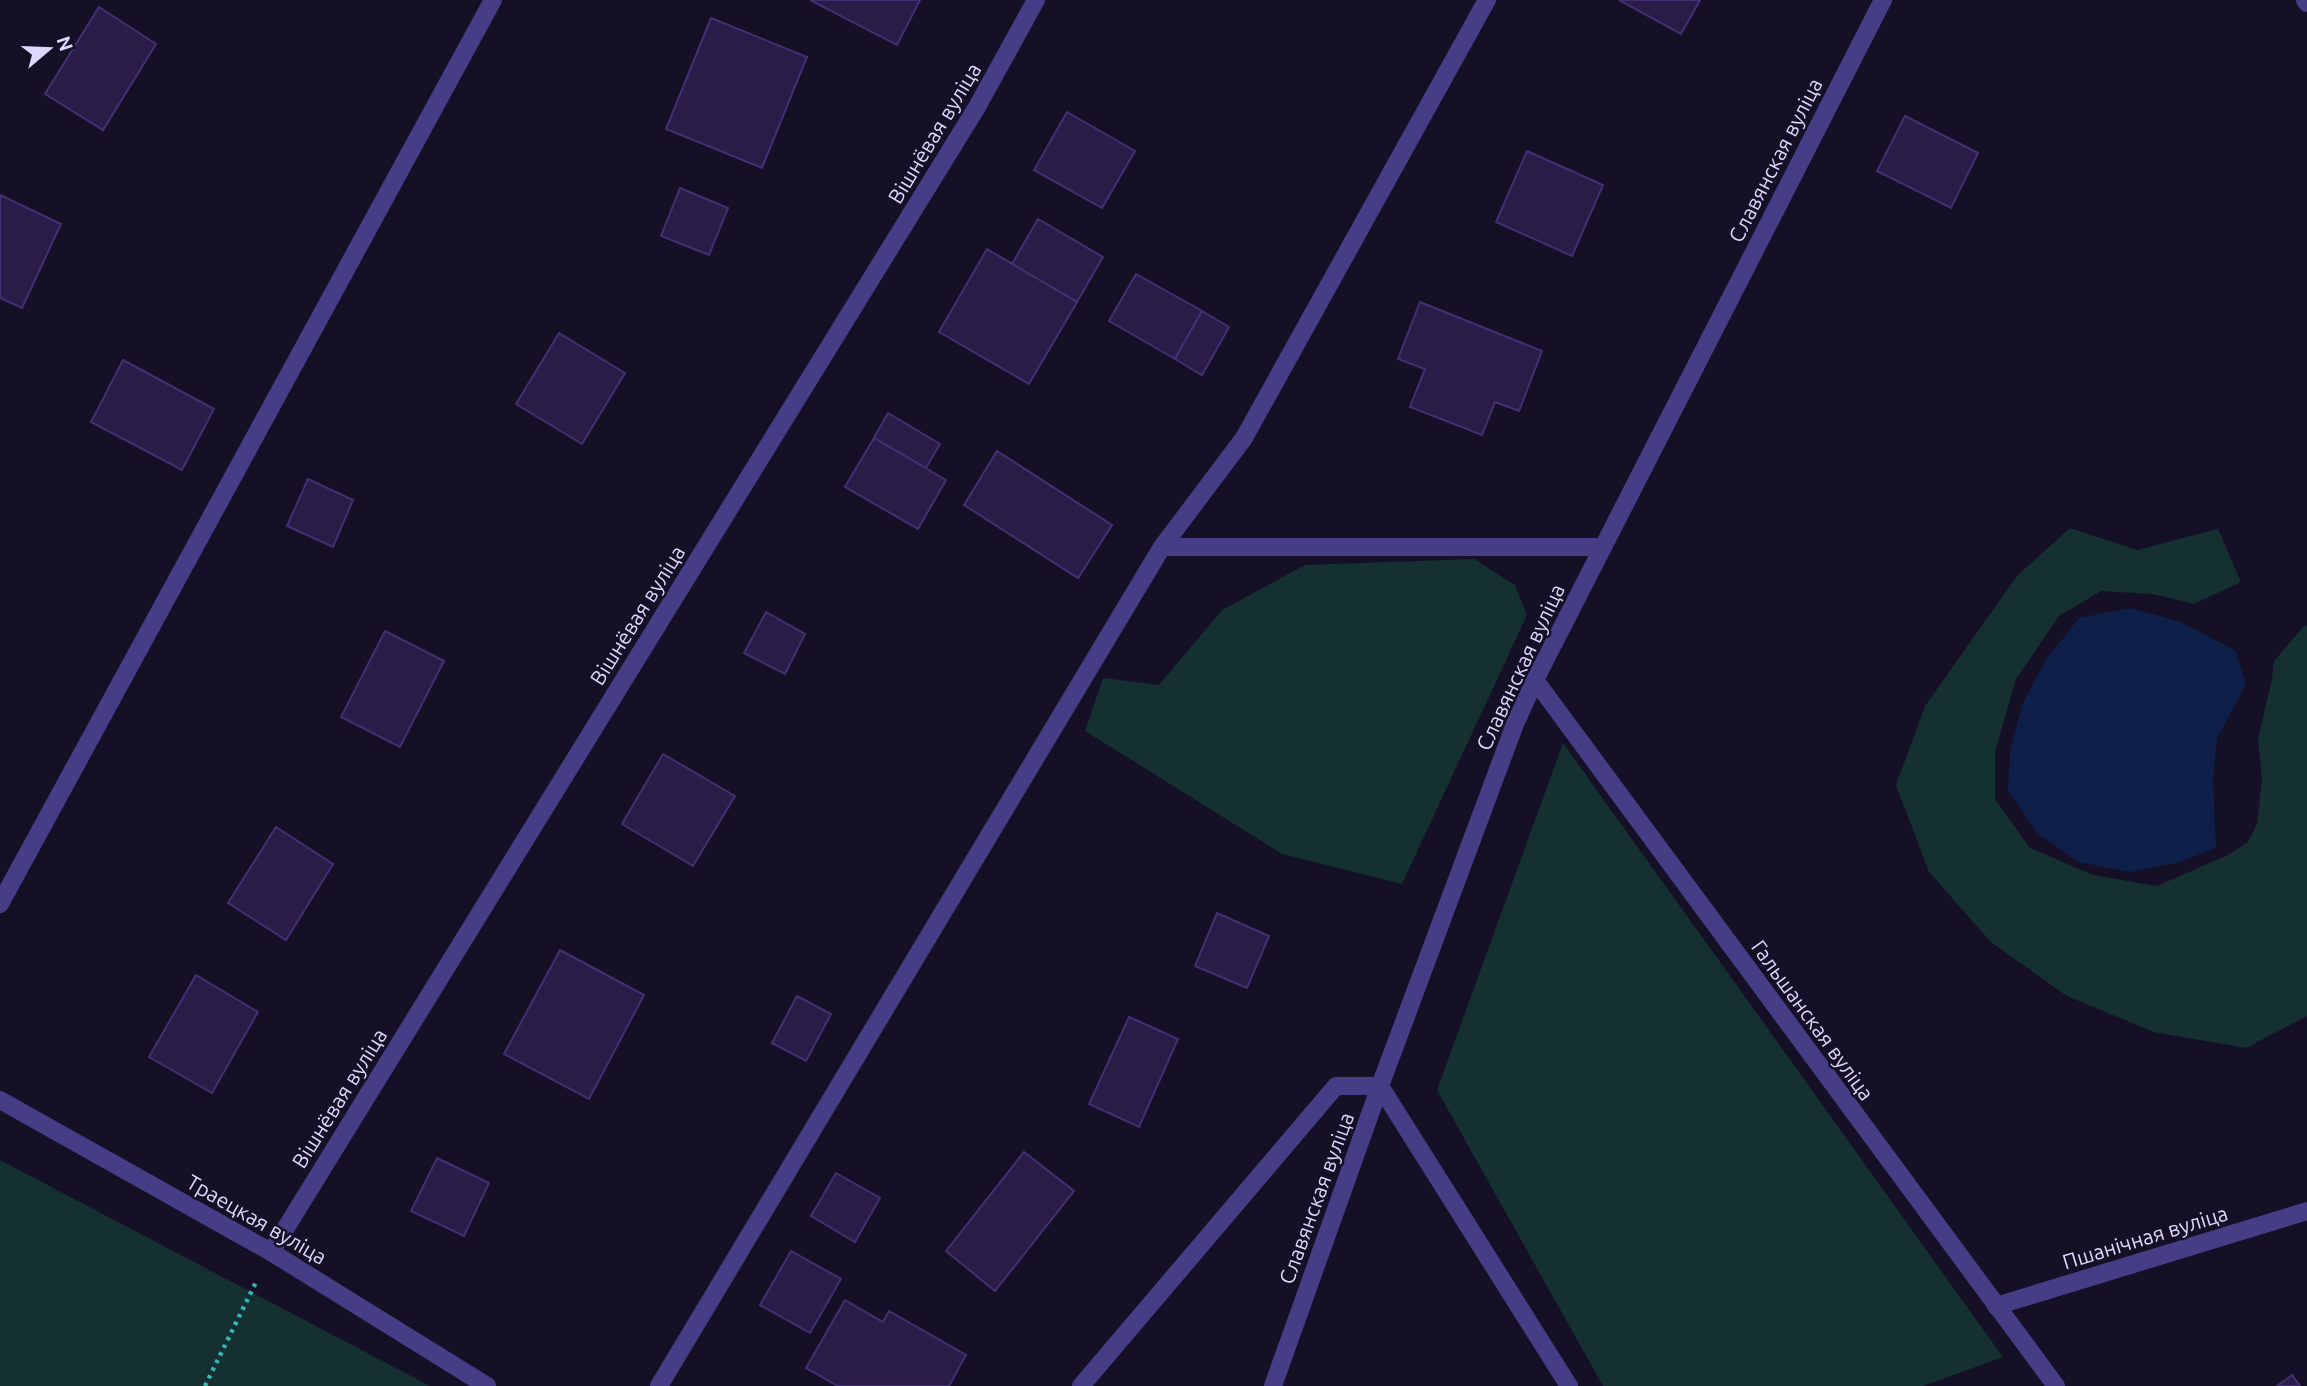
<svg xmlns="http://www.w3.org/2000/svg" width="2307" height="1386" font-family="Ubuntu,sans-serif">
<rect width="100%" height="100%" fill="#161027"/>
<g fill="#143031">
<path d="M2070,528L2137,550L2218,529L2241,582L2194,604L2152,594L2101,591L2059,616L2016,679L1995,752V799L2030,848L2093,875L2157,886L2228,855L2248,842L2257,824L2262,780L2258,739L2272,679L2274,661L2304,626H2307V1016L2246,1048L2154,1032L2067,996L1991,942L1929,872L1896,785L1925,706L2017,576Z"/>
<path d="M1474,559L1515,585L1527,615L1402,884L1282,854L1085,731L1103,678L1159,685L1222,610L1305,565Z"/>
<path d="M1563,743L2003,1357L1923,1386H1603L1437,1090Z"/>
<path d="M0,1160L430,1386H0Z"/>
</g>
<path fill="#0e2049" d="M2130,608L2181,622L2236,651L2246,684L2217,739L2213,779L2216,848L2180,862L2130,872L2079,862L2037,833L2008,790L2010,750L2023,703L2045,661L2079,618Z"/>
<g fill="#291d48" stroke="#423073" stroke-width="2">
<path d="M810,0H920L897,45Z"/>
<path d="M1619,0H1700L1681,34Z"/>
<path d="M99,7L156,44L103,130L45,94Z"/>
<path d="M711,18L807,57L762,168L666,129Z"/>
<path d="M1067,112L1135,151L1102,208L1034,170Z"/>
<path d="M1905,116L1978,153L1951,208L1877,171Z"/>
<path d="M1527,151L1603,185L1572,256L1496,222Z"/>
<path d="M680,188L728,208L709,255L661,236Z"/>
<path d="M0,195L61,224L22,308L0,298Z"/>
<path d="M1038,219L1103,257L1077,302L1012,264Z"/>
<path d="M987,249L1077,302L1029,384L939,332Z"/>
<path d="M1136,274L1202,311L1175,359L1109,321Z"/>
<path d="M1420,302L1542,351L1519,411L1495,402L1482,435L1410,407L1425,369L1398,359Z"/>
<path d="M1202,311L1229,327L1202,375L1175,359Z"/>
<path d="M559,333L625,373L582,444L516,404Z"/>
<path d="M123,360L214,409L182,470L91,422Z"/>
<path d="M888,413L940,444L926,468L874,438Z"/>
<path d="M874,438L946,480L918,529L845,487Z"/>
<path d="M997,451L1112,525L1078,578L964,505Z"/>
<path d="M308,479L353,500L333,547L287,526Z"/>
<path d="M766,612L805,634L785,674L744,653Z"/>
<path d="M385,631L444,661L400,747L341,717Z"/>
<path d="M663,754L735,796L693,866L622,824Z"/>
<path d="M276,827L333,864L286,940L228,903Z"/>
<path d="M1217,913L1269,936L1247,988L1195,966Z"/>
<path d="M560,950L644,995L589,1099L504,1054Z"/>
<path d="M196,975L258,1012L212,1093L149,1057Z"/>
<path d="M797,996L831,1014L806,1061L772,1043Z"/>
<path d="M1129,1017L1178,1039L1139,1127L1089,1104Z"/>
<path d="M1024,1152L1074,1191L995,1291L946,1251Z"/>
<path d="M437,1158L489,1183L464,1236L411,1211Z"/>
<path d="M836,1173L880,1198L855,1242L811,1216Z"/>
<path d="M791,1251L841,1279L810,1333L760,1305Z"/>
<path d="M845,1300L883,1322L889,1311L966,1355L949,1386H838L806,1368Z"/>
<path d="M2292,1375L2300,1386H2277Z"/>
</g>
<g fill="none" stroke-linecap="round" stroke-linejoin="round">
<path stroke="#34b5b6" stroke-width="4.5" stroke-dasharray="3.5 5" stroke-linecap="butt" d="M205,1386L257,1280"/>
<g stroke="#453d85" stroke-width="18">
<path d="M2305,0L2307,3"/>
<path d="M1162,547H1603"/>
<path d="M1535,680L2056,1386"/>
<path d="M0,904L493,0"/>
<path d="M0,1100L271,1252L487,1386"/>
<path d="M271,1252L977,107L1036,0"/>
<path d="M1996,1306L2307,1211"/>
<path d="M659,1386L1162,547L1244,438L1487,0"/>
<path d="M1081,1386L1336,1086H1380L1569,1386"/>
<path d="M1273,1386L1380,1086L1515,724L1535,680L1883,0"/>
</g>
</g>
<g text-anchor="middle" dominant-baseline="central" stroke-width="5" stroke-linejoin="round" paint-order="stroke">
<g font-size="21" fill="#dfd8fe" stroke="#161027">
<text transform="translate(934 133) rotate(-59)">Вішнёвая вуліца</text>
<text transform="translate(1775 160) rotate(-63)">Славянская вуліца</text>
<text transform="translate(637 615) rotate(-58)">Вішнёвая вуліца</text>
<text transform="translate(1520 667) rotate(-65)">Славянская вуліца</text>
<text transform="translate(1813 1020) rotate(54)">Гальшанская вуліца</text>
<text transform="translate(339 1098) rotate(-58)">Вішнёвая вуліца</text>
<text transform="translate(1316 1198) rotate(-70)">Славянская вуліца</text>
<text transform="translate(257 1219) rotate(30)">Траецкая вуліца</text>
<text transform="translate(2145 1237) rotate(-17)">Пшанічная вуліца</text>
</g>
</g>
<g transform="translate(49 49) rotate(71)" stroke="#161027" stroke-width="5" paint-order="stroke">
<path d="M0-5L12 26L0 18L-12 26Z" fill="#dfd8fe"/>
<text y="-10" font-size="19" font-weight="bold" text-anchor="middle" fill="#dfd8fe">N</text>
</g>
</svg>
